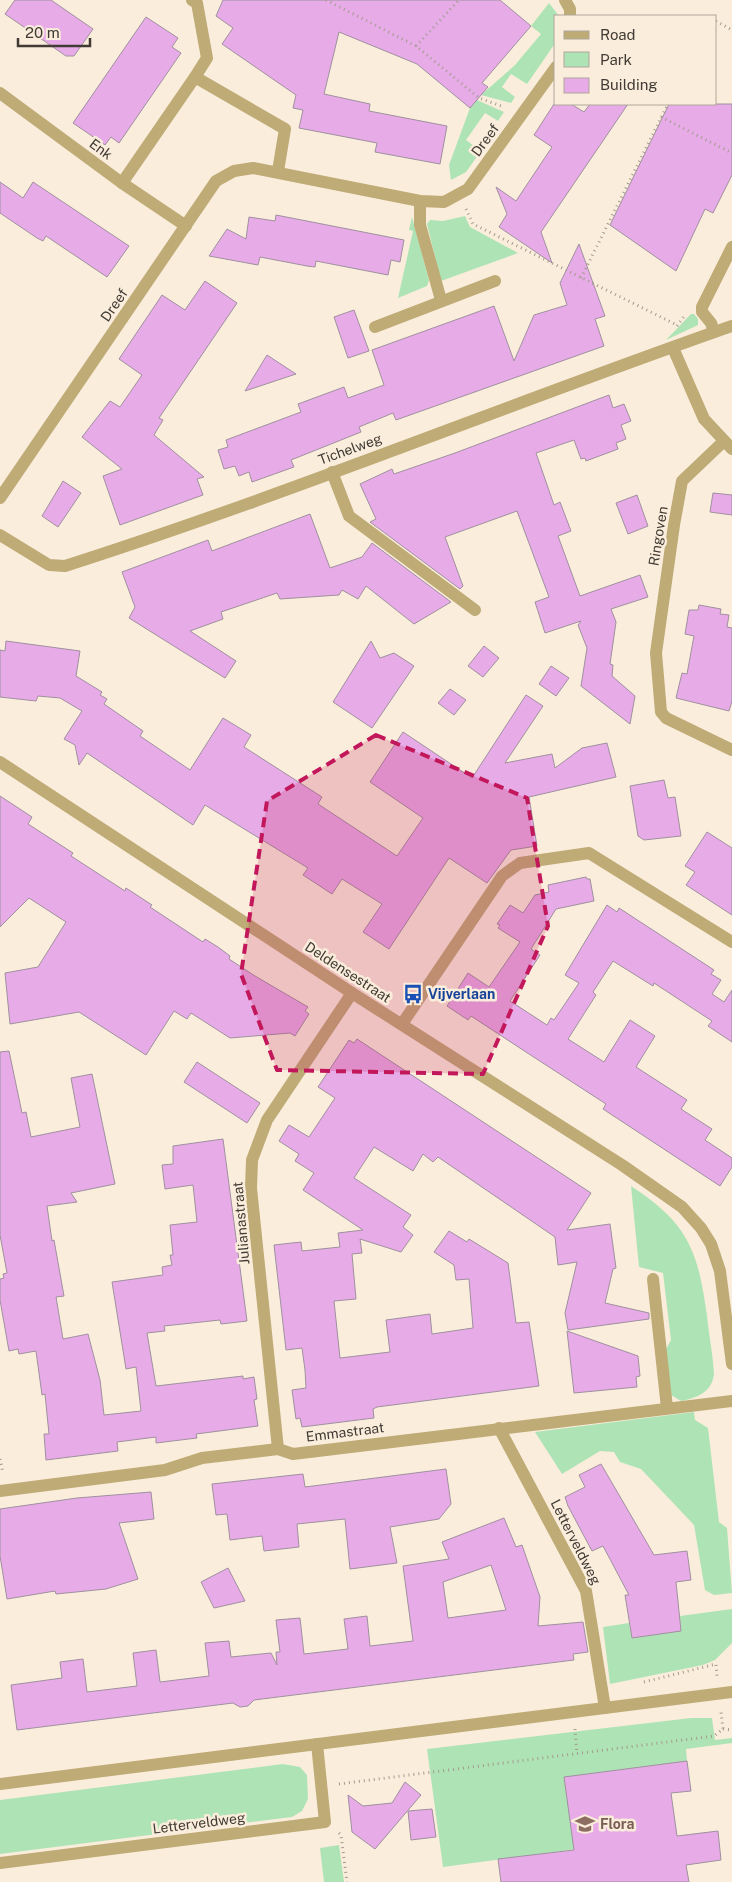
<svg xmlns="http://www.w3.org/2000/svg" width="732" height="1882" font-family="'Public Sans',sans-serif">
<rect width="100%" height="100%" fill="#fbeddc"/>
<g fill="#aee4b5">
<path d="M549,3L559,16H556V42L527,84L511,74L502,87L515,97L511,103L481,95L515,65L541,34L531,26Z"/>
<path d="M477,100L504,112L498,121L485,113L466,140L481,151L466,172L451,180L449,165L470,108Z"/>
<path d="M465,216L470,227L518,253L441,281L427,224L430,220L443,221Z"/>
<path d="M412,217L429,280L427,286L398,298L413,231L409,230Z"/>
<path d="M691,314H694L698,319V325L666,340Z"/>
<path d="M631,1186C689,1224 698,1251 707,1316C709,1335 713,1355 714,1374C712,1392 697,1398 681,1401L671,1395L664,1353L671,1340L663,1273L639,1267Z"/>
<path d="M694,1412L695,1420L708,1428L719,1522L727,1528L732,1593L714,1595L705,1590L694,1525L641,1469L620,1462L614,1452L600,1451L562,1474L535,1432Z"/>
<path d="M732,1609V1643L715,1660L703,1665L610,1684L603,1627L629,1623L632,1638L681,1631L680,1616Z"/>
<path d="M691,1718H712L715,1740L732,1738V1743L686,1749L687,1761L565,1777L614,1844L443,1867L427,1749Z"/>
<path d="M283,1764L300,1767L307,1775L308,1799L302,1811L292,1817L0,1854V1800Z"/>
<path d="M339,1845L344,1882H324L320,1848Z"/>
</g>
<g fill="#e7ace7" stroke="#9f909f" fill-rule="evenodd">
<path d="M15,0H51L93,29L74,56H66L5,14Z"/>
<path d="M223,0H500L531,26L482,83L488,87L470,108L417,64L339,32L324,94L370,104L369,111L447,126L440,164L375,152L377,143L299,128L303,110L293,108L296,95L222,44L233,28L216,16Z"/>
<path d="M146,17L178,38L172,47L181,53L119,143L111,137L105,145L73,123Z"/>
<path d="M554,104H571L584,112L590,104H628L541,232L552,263L499,227L507,214L496,187L516,201L552,147L534,135Z"/>
<path d="M669,104H732V175L713,213L705,209L676,271L610,225Z"/>
<path d="M0,182L23,198L33,182L129,246L107,277L46,236L43,241L37,238L0,213Z"/>
<path d="M276,215L404,240L400,262L391,260L388,275L316,261L315,267L307,266L260,257L258,265L209,256L227,229L246,239L249,217L275,221Z"/>
<path d="M579,244L605,316L595,319L604,346L396,420L393,413L359,427L361,432L291,460L294,467L252,482L249,472L239,476L235,466L224,469L218,450L228,447L226,440L301,412L298,404L344,387L348,398L384,385L372,350L494,306L514,361L534,315L567,305L560,283Z"/>
<path d="M205,281L237,303L159,418L163,420L154,435L204,477L197,479L203,495L120,525L103,476L122,469L82,437L110,401L120,407L142,375L119,359L162,295L185,310Z"/>
<path d="M354,310L369,351L348,358L334,317Z"/>
<path d="M267,355L296,374L245,391Z"/>
<path d="M609,395L613,408L624,404L631,421L621,425L626,439L616,443L618,449L586,461L585,458L581,459L574,440L536,453L554,505L560,502L571,531L558,536L580,596L640,575L648,597L611,609L616,622L610,664L613,665L612,676L635,696L630,724L581,686L587,648L578,625L581,621L545,633L535,602L549,597L517,511L445,537L463,586L460,589L370,522L376,519L360,484L392,469L394,474L455,453Z"/>
<path d="M63,481L81,493L58,527L42,516Z"/>
<path d="M713,493L732,495V515L710,512Z"/>
<path d="M637,495L648,526L628,534L616,503Z"/>
<path d="M310,514L330,568L362,557L372,543L451,602L414,624L366,586L358,599L342,590L339,595L280,599L277,593L221,612L223,619L190,631L236,661L225,678L129,618L135,607L122,572L208,540L212,551Z"/>
<path d="M699,605L721,609L720,614L729,615L727,627L732,628V701L729,711L676,698L682,673L687,674L694,636L685,634L689,610H698Z"/>
<path d="M6,641L80,651L76,676L102,692L100,695L107,699L104,704L143,731L140,736L190,770L223,718L251,735L244,747L322,797L318,804L397,856L423,818L370,782L403,732L472,778L526,695L543,706L505,763L552,754L555,768L582,748L607,743L616,777L529,797L537,846L511,850L487,883L449,858L389,949L363,932L382,904L342,879L332,894L303,875L308,868L205,805L193,825L87,753L79,765L75,745L64,739L82,711L60,698L38,696L36,701L0,697V650L5,651Z"/>
<path d="M371,641L380,658L394,653L414,666L372,728L333,702Z"/>
<path d="M484,646L499,658L483,677L468,666Z"/>
<path d="M551,666L569,678L556,696L539,684Z"/>
<path d="M450,689L466,700L454,715L438,703Z"/>
<path d="M664,780L668,798L675,797L681,836L644,840L638,836L630,786Z"/>
<path d="M0,796L32,817L28,824L73,853L71,856L125,891L126,888L152,905L150,907L203,942L205,939L218,947L230,956L229,959L255,976L308,1007L305,1011L309,1014L295,1036L290,1033L230,1038L191,1013L187,1019L174,1011L146,1055L79,1012L10,1024L5,973L38,967L66,922L29,898L0,927Z"/>
<path d="M707,832L732,848V915L686,885L695,872L685,866Z"/>
<path d="M586,877L587,879H590L594,901L556,909L531,949L540,955L510,1001L547,1025L551,1018L554,1020L579,983L565,975L607,905L617,912L619,908L714,970L711,974L721,980L712,994L724,1002L732,990V1042L708,1026L712,1021L654,983L653,986L613,961L593,992L596,995L568,1039L604,1062L630,1020L655,1036L636,1067L687,1100L681,1109L712,1129L705,1140L732,1158V1167L720,1186L603,1109L606,1104L529,1054L471,1016L468,1020L447,1006L468,973L489,987L520,942L498,928L500,925L497,924L510,905L523,913L535,895L549,892L548,885Z"/>
<path d="M357,1039L591,1193L567,1230L610,1224L616,1268L613,1269L605,1303L649,1313V1319L568,1330L565,1313L577,1262L558,1265L555,1237L438,1157L433,1162L423,1154L413,1171L374,1147L354,1178L411,1215L403,1227L413,1235L401,1252L360,1239L362,1253L352,1254L356,1299L334,1301L340,1358L390,1352L386,1320L430,1314L432,1334L473,1328L469,1279L456,1280L454,1265L434,1252L449,1231L467,1242L469,1239L508,1263L516,1323L529,1322L539,1386L377,1407L373,1409L374,1418L302,1427L300,1418L296,1419L292,1390L306,1388L305,1370L302,1348L286,1350L274,1245L301,1242L302,1251L340,1247L338,1233L363,1230L303,1190L314,1173L295,1161L299,1154L279,1141L289,1125L309,1137L335,1098L318,1087L349,1040L354,1043Z"/>
<path d="M9,1051L22,1113L26,1112L31,1137L80,1127L71,1078L92,1074L115,1184L71,1193L77,1202L47,1206L52,1241L54,1240L64,1296L56,1297L63,1339L88,1334L100,1380L104,1415L141,1411L136,1367L126,1369L112,1282L163,1275L162,1267L172,1265L170,1255H173L170,1225L197,1222L193,1185L165,1189L162,1165L173,1164V1146L223,1139L247,1321L221,1324L220,1320L164,1326L165,1331L147,1333L156,1386L243,1376V1379L254,1377L257,1399L254,1400L258,1426L196,1434L197,1438L156,1443V1437L117,1442L118,1451L46,1460L44,1434H49L45,1394L42,1395L36,1351L19,1354L18,1349L9,1351L0,1300V1279L4,1278L3,1274L7,1273L0,1235V1052Z"/>
<path d="M197,1062L260,1103L247,1123L184,1082Z"/>
<path d="M567,1331L638,1356L640,1376L636,1377L637,1387L574,1393Z"/>
<path d="M601,1464L654,1555L687,1551L691,1580L676,1582L681,1631L632,1638L625,1595H629L603,1546L592,1551L568,1506L565,1497L585,1487L579,1475Z"/>
<path d="M446,1469L451,1504L439,1519L390,1527L397,1563L350,1569L345,1519L297,1524L299,1547L264,1551L262,1536L230,1540L227,1514L216,1515L212,1484L303,1474L305,1487Z"/>
<path d="M151,1492L154,1519L119,1523L138,1579L106,1589L56,1594L55,1591L7,1599L0,1556V1509L77,1498Z"/>
<path d="M504,1518L516,1547L522,1545L540,1597L538,1626L583,1622L588,1652L573,1654L574,1660L254,1700L248,1706L240,1707L233,1703L17,1730L11,1685L62,1678L60,1662L83,1659L87,1692L137,1686L133,1653L156,1650L160,1682L209,1676L205,1643L229,1641L231,1657L271,1653L277,1665L276,1652H280L276,1620L300,1618L304,1654L348,1649L344,1619L367,1616L370,1646L413,1641L403,1566L449,1559L442,1542ZM491,1565L506,1610L448,1618L443,1582Z"/>
<path d="M228,1568L245,1601L214,1608L201,1582Z"/>
<path d="M687,1761L691,1791L671,1793L677,1836L718,1831L721,1860L686,1865L689,1882H501L498,1859L574,1850L564,1777Z"/>
<path d="M405,1782L421,1795L375,1849L352,1832L348,1795L363,1806L392,1803Z"/>
<path d="M432,1809L436,1837L411,1840L408,1811Z"/>
</g>
<g fill="none" stroke-linecap="round" stroke-linejoin="round">
<g stroke="#a49b8e" stroke-width="3" stroke-dasharray="1 4" stroke-linecap="butt">
<path d="M326,0L416,46L479,98L504,107"/>
<path d="M716,21L732,30"/>
<path d="M416,46L459,0"/>
<path d="M661,117L732,153"/>
<path d="M466,209L473,224L677,325"/>
<path d="M581,278L668,104"/>
<path d="M677,326L685,315"/>
<path d="M0,1459L3,1473"/>
<path d="M644,1682L716,1664L717,1676"/>
<path d="M575,1729L577,1754"/>
<path d="M723,1729L732,1730"/>
<path d="M339,1784L714,1736L723,1729L721,1712"/>
<path d="M339,1833L341,1835L347,1882"/>
</g>
<g stroke="#beab76" stroke-width="12">
<path d="M192,0L197,3L207,58L195,77"/>
<path d="M565,0L570,9V16"/>
<path d="M0,93L122,183L186,226"/>
<path d="M122,183L195,77L285,129L278,171"/>
<path d="M420,201V225L441,300"/>
<path d="M375,327L495,281"/>
<path d="M714,332L711,323L702,312V307L732,247"/>
<path d="M673,348L704,419L732,449"/>
<path d="M724,441L682,481L674,525L656,653L661,712L666,718L732,750"/>
<path d="M332,472L349,516L475,610"/>
<path d="M0,498L216,181L234,171L253,168L420,201L444,202L468,189L556,67"/>
<path d="M0,535L49,565L65,566C290,494 509,404 732,326"/>
<path d="M0,762L352,993L622,1165L682,1207L701,1228L711,1244L720,1271L732,1364"/>
<path d="M402,1024L502,876L520,863L589,853L732,942"/>
<path d="M653,1279L667,1408"/>
<path d="M499,1428L586,1591L605,1708"/>
<path d="M278,1449L251,1188L252,1160L267,1120L352,993"/>
<path d="M0,1491L165,1470L202,1458L278,1449L293,1454L732,1401"/>
<path d="M0,1784L732,1692"/>
<path d="M0,1863L325,1822L317,1744"/>
</g>
</g>
<path fill="#c2185b" fill-opacity="0.2" stroke="#c2185b" stroke-width="4" stroke-dasharray="10 6" stroke-linejoin="round" d="M376,735L527,798L548,926L483,1074L277,1070L241,974L267,801Z"/>
<defs>
<symbol id="bus-bare" viewBox="-9 -9 18 18"><path d="M-5-6H5V4H4V6H2V4H-2V6H-4V4H-5ZM-3.5-4V0h7V-4ZM-3.5 1.2v1.5H-2V1.2ZM2 1.2v1.5H3.5V1.2Z" fill="#1a4fb4" stroke="#fbeddc" stroke-width="2.5" paint-order="stroke"/></symbol>
<symbol id="school-bare" viewBox="-9 -9 18 18"><path d="M0-5L7-2L0 1L-7-2ZM-4 1L0 2.5L4 1V4Q0 6-4 4Z" fill="#8d6e63" stroke="#fbeddc" stroke-width="2.5" paint-order="stroke"/></symbol>
</defs>
<g fill-rule="evenodd">
<use href="#bus-bare" x="399" y="980" width="28" height="28"/>
<use href="#school-bare" x="571" y="1810" width="28" height="28"/>
</g>
<g text-anchor="middle" dominant-baseline="central" stroke-width="5" stroke-linejoin="round" paint-order="stroke">
<g font-size="14" fill="#403b34" stroke="#fbeddc">
<text transform="translate(485 140) rotate(-54)">Dreef</text>
<text transform="translate(101 149) rotate(37)">Enk</text>
<text transform="translate(114 305) rotate(-56)">Dreef</text>
<text transform="translate(350 449) rotate(-20)">Tichelweg</text>
<text transform="translate(658 536) rotate(-81)">Ringoven</text>
<text transform="translate(348 972) rotate(33)">Deldensestraat</text>
<text transform="translate(241 1223) rotate(-95)">Julianastraat</text>
<text transform="translate(345 1432) rotate(-7)">Emmastraat</text>
<text transform="translate(576 1542) rotate(63)">Letterveldweg</text>
<text transform="translate(199 1823) rotate(-7)">Letterveldweg</text>
</g>
<g font-size="14" font-weight="bold" fill="#164399" stroke="#fbeddc" text-anchor="start">
<text x="428" y="994">Vijverlaan</text>
</g>
<g font-size="14" font-weight="bold" fill="#785e54" stroke="#fbeddc" text-anchor="start">
<text x="600" y="1824">Flora</text>
</g>
</g>
<rect x="554" y="15" width="162" height="90" fill="#fbeddc" stroke="#b0a699"/>
<rect x="564" y="31" width="25" height="8" fill="#beab76" stroke="#b0a699"/>
<text x="600" y="40" font-size="15" fill="#403b34">Road</text>
<rect x="564" y="52" width="25" height="15" fill="#aee4b5" stroke="#b0a699"/>
<text x="600" y="65" font-size="15" fill="#403b34">Park</text>
<rect x="564" y="78" width="25" height="15" fill="#e7ace7" stroke="#b0a699"/>
<text x="600" y="90" font-size="15" fill="#403b34">Building</text>
<path d="M18 38v8h72v-8" fill="none" stroke="#403b34" stroke-width="2.5"/>
<text x="25" y="38" font-size="15" fill="#403b34" stroke="#fbeddc" stroke-width="4" paint-order="stroke">20 m</text>
</svg>
